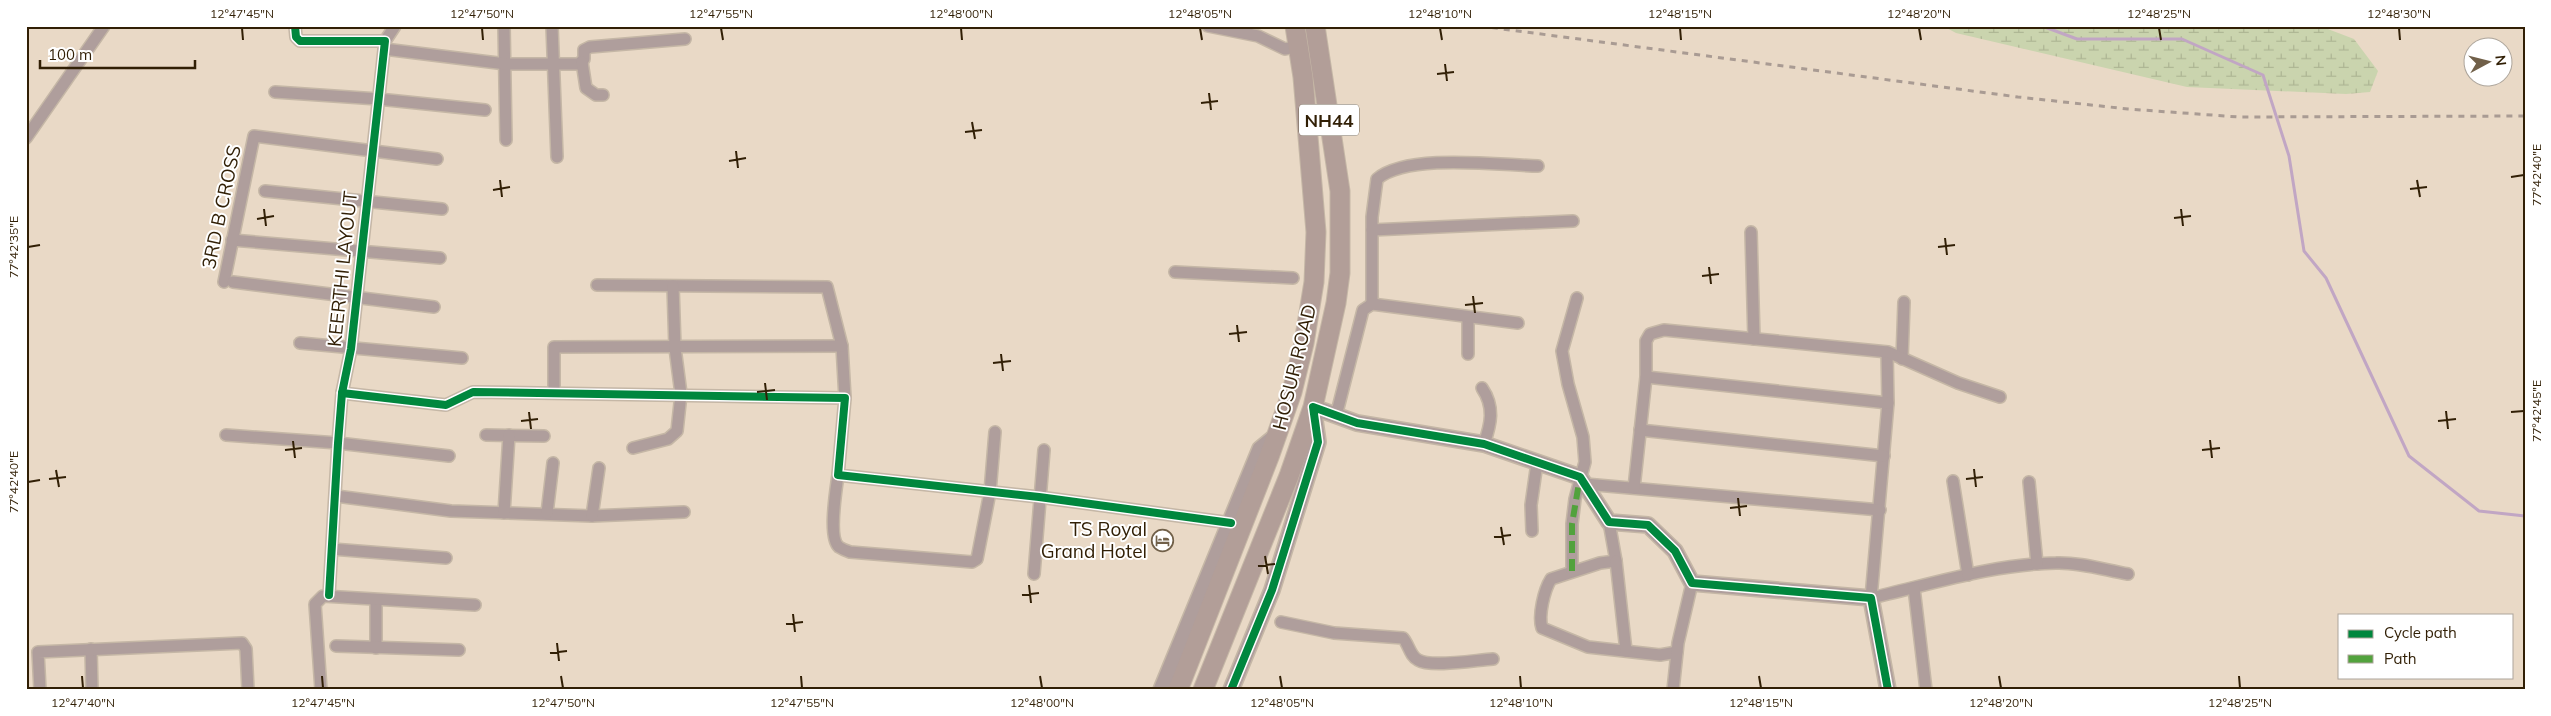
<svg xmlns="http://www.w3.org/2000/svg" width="2551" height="716" font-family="Mulish,sans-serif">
<defs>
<pattern id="wetland-marsh" width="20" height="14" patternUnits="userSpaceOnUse" patternTransform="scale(1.25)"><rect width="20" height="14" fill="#cad4ae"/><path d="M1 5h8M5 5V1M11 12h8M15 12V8" fill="none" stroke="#aeb694"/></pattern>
</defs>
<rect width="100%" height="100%" fill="#e9d9c6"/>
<path fill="url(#wetland-marsh)" d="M1943,26H2320L2354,39L2378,71L2370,92L2346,94L2187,87L1956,33Z"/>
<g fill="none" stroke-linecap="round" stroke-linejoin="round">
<path stroke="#c1a6c4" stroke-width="3" d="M2042,26L2077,39H2182L2263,75L2289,156L2304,251L2326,278L2409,456L2479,511L2525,516"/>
<defs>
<g id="minor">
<path d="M295,26L296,37L300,41H385L351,349L342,393L338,443L329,595"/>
<path d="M504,26L506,140"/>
<path d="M552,26L557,157"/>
<path d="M1208,26L1258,36L1285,49L1299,46"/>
<path d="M385,41L395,26"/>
<path d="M384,49L506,64H579L584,59V50L590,47L685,39"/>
<path d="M582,62L586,88L596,95H603"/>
<path d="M275,92L378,99L485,110"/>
<path d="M26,138L104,26"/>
<path d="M265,191L442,209"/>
<path d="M1372,230L1573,221"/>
<path d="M1751,232L1754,339"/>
<path d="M232,240L440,258"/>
<path d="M1175,272L1293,278"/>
<path d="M224,282L254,136L437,159"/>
<path d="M233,282L434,307"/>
<path d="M597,285L827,287L842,346L845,398"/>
<path d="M1372,304V217L1377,179C1408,153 1498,165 1538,166"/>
<path d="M300,343L462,358"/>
<path d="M1887,352L1888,403L1871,598C1932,584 1993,564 2056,563C2079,562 2105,570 2128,574"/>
<path d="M1468,354V318"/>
<path d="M1902,359L1904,302"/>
<path d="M1646,377L1888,403"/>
<path d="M1482,388C1495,407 1491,424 1484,444"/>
<path d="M342,393L446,405L473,392L845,398L838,475L1039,497L1231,523"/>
<path d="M554,393V347L842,346"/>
<path d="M1336,416L1363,310L1372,304L1518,323"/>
<path d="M1640,430L1884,456"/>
<path d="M226,435L338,443L449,456"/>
<path d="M486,435L544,436"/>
<path d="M633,448L668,439L677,431L681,394L675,348L673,286"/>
<path d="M838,475C836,490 828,538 839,547C842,549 847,551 850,552L972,562L977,559L990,492L995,432"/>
<path d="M1953,481L1968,575"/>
<path d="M2029,482L2037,564"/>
<path d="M1585,484L1880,510"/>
<path d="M1634,488L1646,377V341L1650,334L1664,330L1888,352L1958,383L2000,397"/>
<path d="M336,496L451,511L592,516L684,512"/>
<path d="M504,513L509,435"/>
<path d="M547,513L553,463"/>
<path d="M592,516L599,468"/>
<path d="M1609,522L1616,561L1600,563L1551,579C1544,590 1538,616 1542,628L1588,647L1660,655L1677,652"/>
<path d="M1532,531L1531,505L1537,463"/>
<path d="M332,549L446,558"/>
<path d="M1616,561L1626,651"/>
<path d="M1572,571V524L1575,499L1585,462L1583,437L1568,384L1562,351L1577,298"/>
<path d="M1034,574L1044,450"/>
<path d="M1914,588L1926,690"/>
<path d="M376,600V648"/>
<path d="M1281,622L1334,633L1403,638C1409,645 1410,656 1418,660C1431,668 1476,660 1493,659"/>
<path d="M336,646L459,650"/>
<path d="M91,649L92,690"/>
<path d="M40,690L38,652L242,643L246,649L248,690"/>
<path d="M321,690L315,604L323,596L475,605"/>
<path d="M1673,690L1678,643L1692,583"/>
</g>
<g id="tertiary">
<path d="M1161,690L1260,449L1277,435"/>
<path d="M1231,690L1272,590L1318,442L1313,407L1357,423L1484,444L1580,477L1609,522L1648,525L1675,551L1692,583L1871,598L1888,690"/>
</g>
<g id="trunk">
<path d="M1178,690L1269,457L1292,392L1304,343L1314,282L1316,232L1303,77L1295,26"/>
<path d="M1203,690L1289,476L1313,407L1336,303L1340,273V191L1315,26"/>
</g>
</defs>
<use href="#minor" stroke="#c5b7a6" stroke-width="14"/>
<use href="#tertiary" stroke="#c5b7a6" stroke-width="18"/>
<use href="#trunk" stroke="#c5b7a6" stroke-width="21"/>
<use href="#minor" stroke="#af9e9c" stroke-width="11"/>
<use href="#tertiary" stroke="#af9e9c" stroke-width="15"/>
<use href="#trunk" stroke="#b29e98" stroke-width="19"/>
<path stroke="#a99b93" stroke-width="3" stroke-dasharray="6 6" stroke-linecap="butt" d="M1480,26L2018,97L2128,109L2239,117L2525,116"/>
<path stroke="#52a23d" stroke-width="6" stroke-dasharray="12 6" stroke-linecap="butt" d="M1572,571V524L1580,477"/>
<defs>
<g id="cycleway">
<path d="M295,26L296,37L300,41H385L351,349L342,393L338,443L329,595"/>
<path d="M342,393L446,405L473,392L845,398L838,475L1039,497L1231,523"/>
<path d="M1231,690L1272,590L1318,442L1313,407L1357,423L1484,444L1580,477L1609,522L1648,525L1675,551L1692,583L1871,598L1888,690"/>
</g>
</defs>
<use href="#cycleway" stroke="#fff" stroke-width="11"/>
<use href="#cycleway" stroke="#00873e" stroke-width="8"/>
</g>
<path fill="none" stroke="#311f05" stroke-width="2" d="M242,28L243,40M482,28L483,40M721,28L723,40M961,28L962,40M1200,28L1202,40M1440,28L1442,40M1680,28L1681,40M1919,28L1921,40M2159,28L2161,40M2399,28L2400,40M1445,64L1447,81M1437,74L1454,72M1209,93L1211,110M1201,103L1218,101M972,122L975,139M965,132L982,130M736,151L738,168M729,161L746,158M2511,177L2524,175M500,180L502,197M2417,180L2420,197M2410,189L2427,187M493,190L510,187M264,209L266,226M2181,209L2183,226M2174,218L2191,216M257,219L274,216M1945,238L1947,255M28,247L40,245M1938,247L1955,245M1709,267L1711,284M1702,276L1719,274M1473,296L1475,313M1465,305L1483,303M1237,325L1239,342M1229,334L1247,332M1001,354L1003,371M993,363L1011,361M765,383L767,400M757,392L775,390M2446,411L2448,429M529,412L531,429M2511,412L2524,411M521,421L538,419M2438,421L2456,419M2210,440L2212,458M293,441L295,458M285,450L302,448M2202,450L2220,448M1974,469L1976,487M56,470L59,487M49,479L66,477M1966,479L1983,477M28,482L40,480M1738,498L1740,516M1730,508L1747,506M1501,527L1504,545M1494,537L1511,535M1265,556L1268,574M1258,566L1275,564M1029,585L1031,603M1022,595L1039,593M793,614L795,632M786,624L803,622M557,643L559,661M550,653L567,651M82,676L83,688M322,676L323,688M561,676L563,688M801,676L802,688M1040,676L1042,688M1280,676L1282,688M1520,676L1521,688M1759,676L1761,688M1999,676L2001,688M2239,676L2240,688"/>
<defs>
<symbol id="hotel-ring" viewBox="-11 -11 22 22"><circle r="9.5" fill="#fff" stroke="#716049" stroke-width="1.5"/><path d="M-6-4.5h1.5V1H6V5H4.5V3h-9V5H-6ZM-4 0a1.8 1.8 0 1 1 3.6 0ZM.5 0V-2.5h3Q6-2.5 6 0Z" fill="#716049"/></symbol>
</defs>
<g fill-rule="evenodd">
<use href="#hotel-ring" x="1150" y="528" width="25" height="25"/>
</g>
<g text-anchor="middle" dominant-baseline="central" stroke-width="4" stroke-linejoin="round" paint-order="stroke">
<rect fill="#fff" stroke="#6f6250" stroke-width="1" x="1299" y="104.5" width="60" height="31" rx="4"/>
<g font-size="18" font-weight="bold" fill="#311f05">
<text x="1329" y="120">NH44</text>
</g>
<g font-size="19" fill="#311f05" stroke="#fff">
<text transform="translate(221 207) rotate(-78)">3RD B CROSS</text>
<text transform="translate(342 269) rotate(-84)">KEERTHI LAYOUT</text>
<text transform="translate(1294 367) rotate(-76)">HOSUR ROAD</text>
</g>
<g font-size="19" fill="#311f05" stroke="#fff" text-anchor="end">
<text x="1147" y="529">TS Royal<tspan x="1147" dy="22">Grand Hotel</tspan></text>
</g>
</g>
<rect width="2551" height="716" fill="none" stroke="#ffffff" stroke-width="55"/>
<rect x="2338" y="614" width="175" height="65" fill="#ffffff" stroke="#ada59b"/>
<rect x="2348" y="630" width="25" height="8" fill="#00873e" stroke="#ada59b"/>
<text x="2384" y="638" font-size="15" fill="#311f05">Cycle path</text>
<rect x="2348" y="655" width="25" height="8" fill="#52a23d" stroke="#ada59b"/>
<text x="2384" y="664" font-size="15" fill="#311f05">Path</text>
<g transform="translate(2488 62) rotate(83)"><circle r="24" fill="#ffffff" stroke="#ada59b"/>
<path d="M0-4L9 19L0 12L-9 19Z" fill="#716049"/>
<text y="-8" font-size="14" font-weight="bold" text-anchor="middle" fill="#311f05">N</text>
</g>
<path d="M40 60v8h155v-8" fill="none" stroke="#311f05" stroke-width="2.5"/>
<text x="48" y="60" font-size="15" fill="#311f05" stroke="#ffffff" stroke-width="4" paint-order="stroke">100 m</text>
<rect x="28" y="28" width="2496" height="660" fill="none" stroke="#311f05" stroke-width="2"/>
<g font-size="12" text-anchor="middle" fill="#311f05">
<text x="242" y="18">12°47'45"N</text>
<text x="482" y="18">12°47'50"N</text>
<text x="721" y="18">12°47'55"N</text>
<text x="961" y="18">12°48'00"N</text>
<text x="1200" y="18">12°48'05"N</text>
<text x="1440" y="18">12°48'10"N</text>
<text x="1680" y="18">12°48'15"N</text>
<text x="1919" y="18">12°48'20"N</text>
<text x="2159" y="18">12°48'25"N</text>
<text x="2399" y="18">12°48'30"N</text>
<text transform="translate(2537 175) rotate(-90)" y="4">77°42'40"E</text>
<text transform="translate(14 247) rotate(-90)" y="4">77°42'35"E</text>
<text transform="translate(2537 411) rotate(-90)" y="4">77°42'45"E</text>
<text transform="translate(14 482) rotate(-90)" y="4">77°42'40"E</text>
<text x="83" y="707">12°47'40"N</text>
<text x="323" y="707">12°47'45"N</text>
<text x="563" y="707">12°47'50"N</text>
<text x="802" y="707">12°47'55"N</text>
<text x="1042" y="707">12°48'00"N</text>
<text x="1282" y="707">12°48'05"N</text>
<text x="1521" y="707">12°48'10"N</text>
<text x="1761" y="707">12°48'15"N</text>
<text x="2001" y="707">12°48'20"N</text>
<text x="2240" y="707">12°48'25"N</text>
</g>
</svg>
